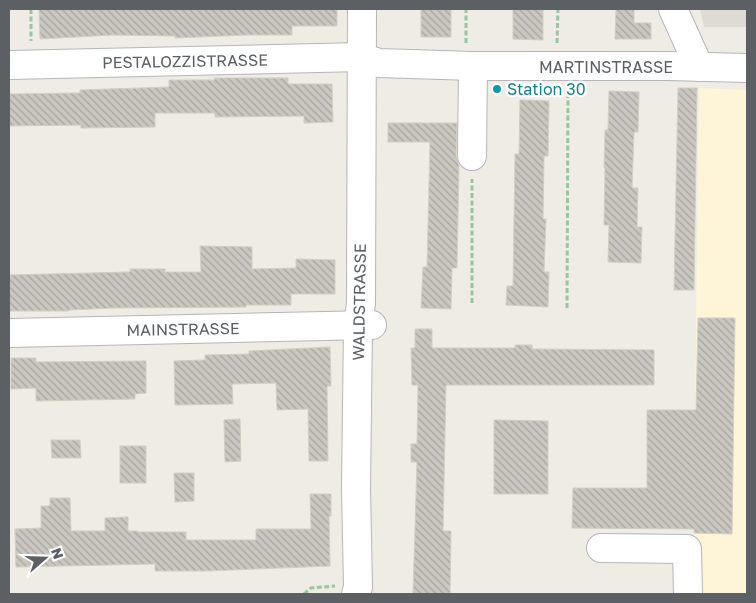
<svg xmlns="http://www.w3.org/2000/svg" width="756" height="603" font-family="'Golos Text',sans-serif">
<defs>
<pattern id="building-back-hatch" width="6" height="6" patternUnits="userSpaceOnUse" patternTransform="scale(1.25)"><rect width="6" height="6" fill="#cac7c1"/><path d="M-1 5l2 2M0 0l6 6M5-1l2 2" fill="none" stroke="#a7a5a0"/></pattern>
</defs>
<rect width="100%" height="100%" fill="#eeece4"/>
<path fill="#fef5d9" d="M699,88L747,90V594H693Z"/>
<path fill="#dedbd2" d="M700,9H747V27H704Z"/>
<g fill="url(#building-back-hatch)" stroke="#d3cec2">
<path d="M39,9H337V26H292V35H246L175,38V36L112,35L40,39Z"/>
<rect x="421" y="9" width="30" height="28"/>
<path d="M513,9H543V40L513,39Z"/>
<path d="M616,9H634V23H651V39H615Z"/>
<path d="M214,78H288V84H332L333,122L304,123V116L215,117V113H155V127L81,128V125L9,126V94L80,93V90L169,87V80H215Z"/>
<path d="M678,88H697L694,290H674Z"/>
<path d="M609,91L639,92L638,132H634L632,188H638L637,227H642L641,263L608,262L609,225H604L605,168H604L605,130H608Z"/>
<path d="M520,100L549,101L548,156H544L543,219H546L544,272H549L548,307L506,305L507,286H513L515,154H519Z"/>
<path d="M388,123H457L456,156L459,165L457,268H452L451,309L421,308L423,267H427L430,142H388Z"/>
<path d="M200,246L252,247V269L296,268V259L335,260V294H291V305H246V307L114,308L69,310V311H9V275L130,272V269H165V272H201Z"/>
<path d="M698,318H735L732,534L694,533V529L572,528L573,488H647V410H696Z"/>
<path d="M415,329H432V348H515V345H532V349L654,350V385H446L443,531H451L450,594H413L417,462H411V444H417L418,385H412L411,348H415Z"/>
<path d="M330,347L331,386H327L328,461H309L308,409L277,410L276,383L232,384L233,404L175,405L174,361L205,360V355L249,354V351Z"/>
<path d="M11,358H36V362L146,361V393L135,394V399L36,401V388L11,389Z"/>
<path d="M240,419L241,461L225,462L224,420Z"/>
<path d="M494,420L548,421V494H494Z"/>
<path d="M51,440H80L81,458H52Z"/>
<rect x="120" y="446" width="26" height="37"/>
<path d="M174,473H194V501L175,502Z"/>
<path d="M310,494H331V516H329L330,566L207,571H155V564L16,567L15,529L41,528V506H50V498H70L71,531H105V518L128,517V531H138V532H186V540H256V529H311Z"/>
</g>
<g fill="none" stroke-linecap="round" stroke-linejoin="round">
<defs>
<g id="minor">
<path d="M673,9L699,67"/>
<path d="M9,65L361,57L379,63L473,66H668L747,68"/>
<path d="M472,156L473,66"/>
<path d="M9,333L372,325"/>
<path d="M601,548L687,549L688,594"/>
<path d="M356,594L358,587L356,488L358,326L361,303L362,9"/>
</g>
</defs>
<use href="#minor" stroke="#b4b6bb" stroke-width="30"/>
<g stroke="#98c5a4" stroke-width="3" stroke-dasharray="5 2.5" stroke-linecap="butt">
<path d="M31,9V41"/>
<path d="M466,43V9"/>
<path d="M557,43L558,9"/>
<path d="M472,303V179"/>
<path d="M567,308L568,90"/>
<path d="M304,594L311,588L335,586"/>
</g>
<use href="#minor" stroke="#fff" stroke-width="28"/>
</g>
<circle fill="#0f9aa8" stroke="#fff" stroke-width="2" cx="497" cy="89" r="5"/>
<g text-anchor="middle" dominant-baseline="central" stroke-width="5" stroke-linejoin="round" paint-order="stroke">
<g font-size="16" fill="#5c6064" stroke="#fff">
<text transform="translate(185 61) rotate(-1)">PESTALOZZISTRASSE</text>
<text x="606" y="67">MARTINSTRASSE</text>
<text transform="translate(359 302) rotate(-89)">WALDSTRASSE</text>
<text transform="translate(183 329) rotate(-1)">MAINSTRASSE</text>
</g>
<g font-size="16" fill="#0d838f" stroke="#fff" text-anchor="start">
<text x="507" y="89">Station 30</text>
</g>
</g>
<rect width="756" height="603" fill="none" stroke="#5c6064" stroke-width="20"/>
<g transform="translate(45 558) rotate(70)" stroke="#ffffff" stroke-width="4" paint-order="stroke">
<path d="M0-4L9 19L0 12L-9 19Z" fill="#5c6064"/>
<text y="-8" font-size="14" font-weight="bold" text-anchor="middle" fill="#5c6064">N</text>
</g>
</svg>
